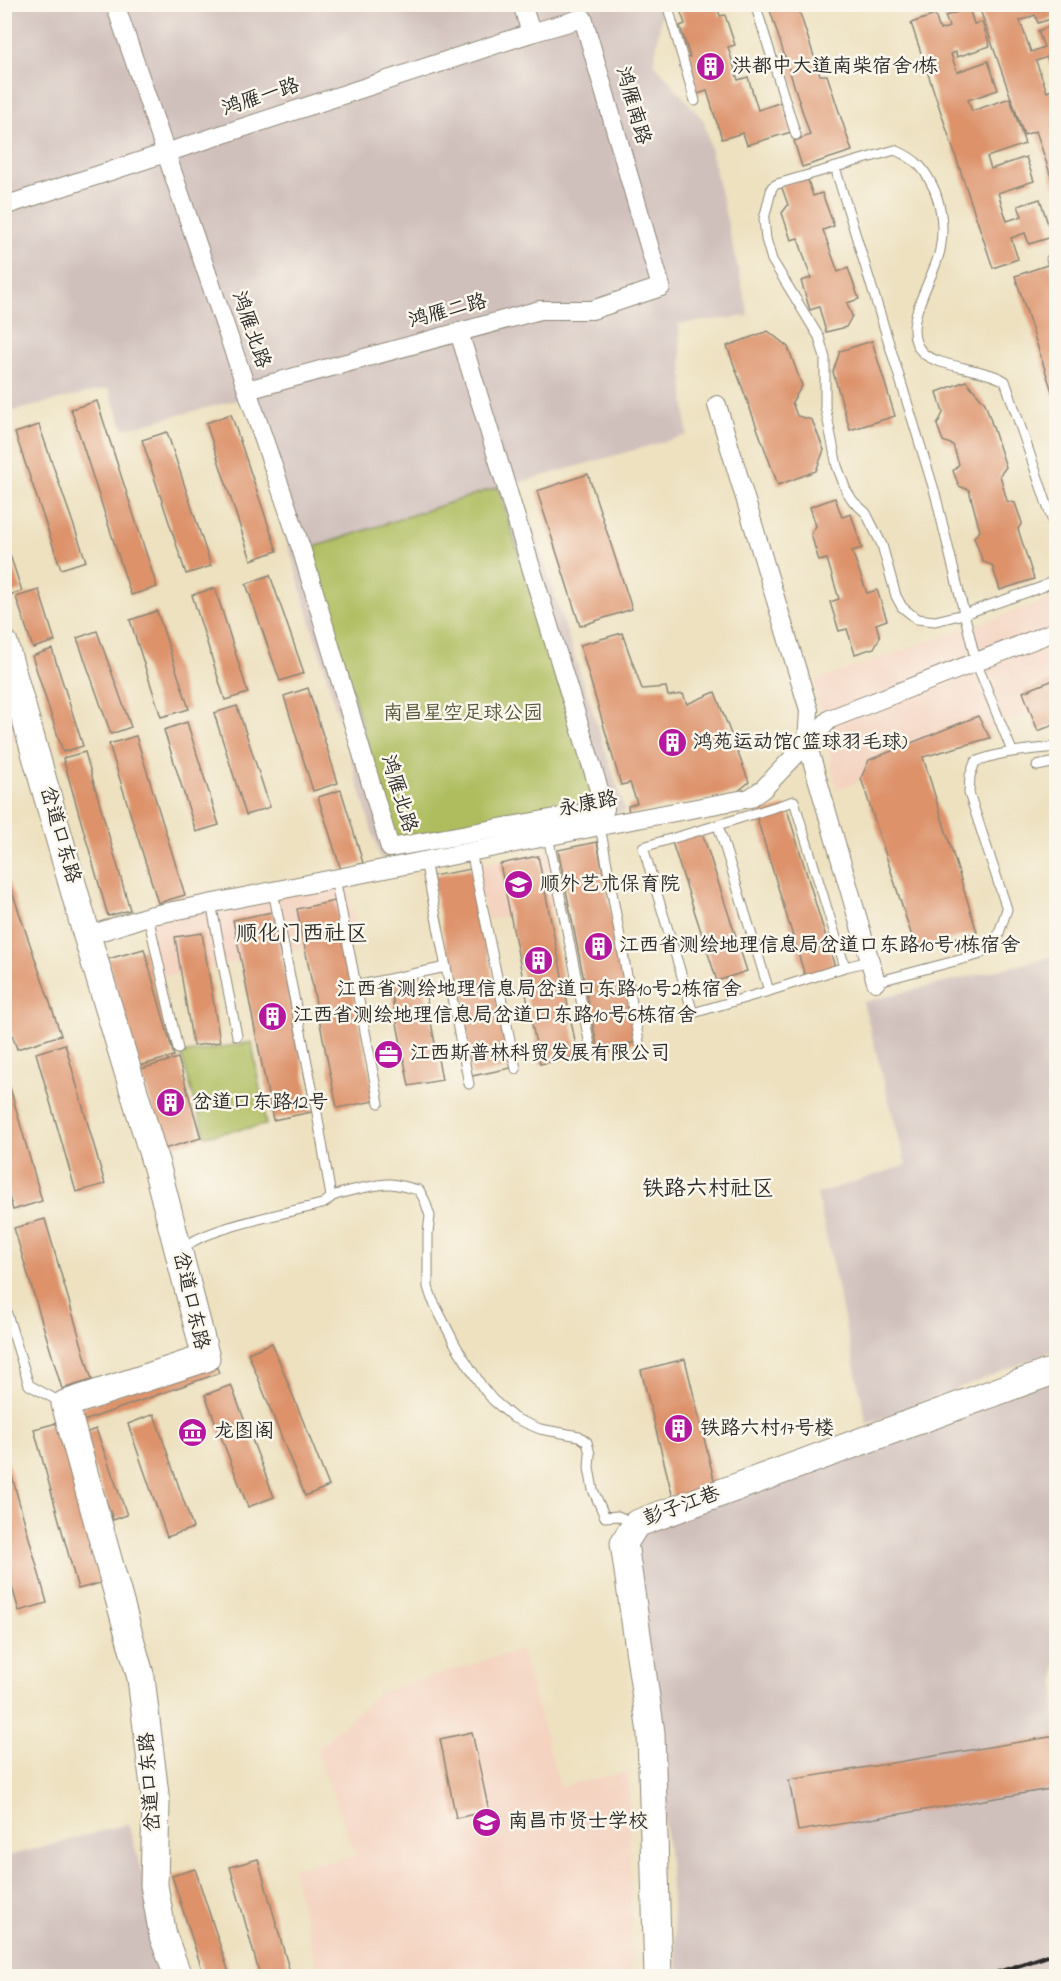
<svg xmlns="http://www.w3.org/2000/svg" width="1061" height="1981" font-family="'Indie Flower','LXGW WenKai TC',sans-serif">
<rect width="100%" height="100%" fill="#fbf7ec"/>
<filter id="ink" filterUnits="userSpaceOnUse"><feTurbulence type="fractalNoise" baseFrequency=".0167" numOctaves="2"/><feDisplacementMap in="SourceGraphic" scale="12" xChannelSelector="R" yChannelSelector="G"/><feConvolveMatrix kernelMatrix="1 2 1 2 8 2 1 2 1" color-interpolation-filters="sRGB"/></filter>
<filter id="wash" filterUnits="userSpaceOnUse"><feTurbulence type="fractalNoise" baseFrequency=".008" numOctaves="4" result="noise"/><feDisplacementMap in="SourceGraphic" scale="24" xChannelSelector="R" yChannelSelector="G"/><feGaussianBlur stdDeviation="1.35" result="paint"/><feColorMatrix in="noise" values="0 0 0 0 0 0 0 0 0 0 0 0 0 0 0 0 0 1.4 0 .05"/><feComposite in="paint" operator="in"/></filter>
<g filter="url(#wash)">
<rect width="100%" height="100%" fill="#ede1c0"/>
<g fill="#f4d3c1">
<path d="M1056,597V702L837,790L814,681Z"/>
<path d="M4,660L26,737L5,743H4Z"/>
<path d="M550,851L561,906L487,920L476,865Z"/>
<path d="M346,880L358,936L157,978L145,921Z"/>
<path d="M521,1650L560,1787L629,1771L632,1976H319L292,1867L357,1857L316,1750L380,1692Z"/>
</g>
<g fill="#d0c0bc">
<path d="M4,5H663L654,63L704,121L749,316L679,324L687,435L518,483L625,811L380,858L245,398L124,429L108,388L5,413Z"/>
<path d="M1056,956V1350L867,1424L817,1194L906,1165L863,1002Z"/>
<path d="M1056,1378V1976H678L668,1849L630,1534Z"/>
<path d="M128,1824L172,1976H5V1857Z"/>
</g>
<g fill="#afbd5f" stroke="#6d7445" stroke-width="1.5">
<path d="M498,487L596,802L395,839L311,548Z"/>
<path d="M252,1042L266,1125L205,1136L181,1054Z"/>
</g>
<g id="blocks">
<g fill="#dd926a">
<path d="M678,4H722L723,7L718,9L720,16L725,15L735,45L728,47L738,80L748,77L758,110L782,102L791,132L747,145L743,133L722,139L707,91L697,94L685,57H690L680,26L685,24Z"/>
<path d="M768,4H797L820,75H827L852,151L802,167L794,141L810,135Z"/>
<path d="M978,4H1049L1054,18L1038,23L1035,15L1020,21L1031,52L1044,47L1038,31L1056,24V66L1051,68L1047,57L1036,61L1047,92L1056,88V123L1049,126L1056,124V192L1036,131L1024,135Z"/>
<path d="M969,8L974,24L982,22L990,46L957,57L956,52L951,54L957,72L988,61L998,90L968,100L972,111L1010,98L1025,144L987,157L991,169L1026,157L1034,181L998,193L1007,221L1022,216L1018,206L1040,199L1052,237L1029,244L1025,233L1011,238L1018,259L993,268L911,23L935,15L940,30L949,27L945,16Z"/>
<path d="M807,177L813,196L822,193L834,226L823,230L838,272L848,268L859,299L847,303L852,316L846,327L826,332L819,307L810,310L801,281L811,278L798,238L791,240L782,213L788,205L781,185Z"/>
<path d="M1050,264L1056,284V404L1015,276Z"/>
<path d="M768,331L788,347L802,386L792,402L797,416L812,420L824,450L816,471L778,485L727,346Z"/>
<path d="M872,341L895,416L850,430L833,372L840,351Z"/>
<path d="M966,381L985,403L1006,467L1000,475L1007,501L1015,503L1022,523L1018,529L1034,579L1000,590L992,565L983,562L974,537L980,531L969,490L959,486L953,471L959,464L953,445L943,441L937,425L943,413L937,392Z"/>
<path d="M97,401L157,587L131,595L71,409Z"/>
<path d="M231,414L277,551L251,560L206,423Z"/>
<path d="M39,425L86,561L61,569L15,433Z"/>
<path d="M167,432L211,566L186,574L142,440Z"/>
<path d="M588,474L632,609L580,626L537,491Z"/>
<path d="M835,498L842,517L851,514L862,548L852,551L867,593L877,590L887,620L876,624L880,637L874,648L855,654L847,629L839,631L830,602L839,599L827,559L819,561L811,534L816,526L810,507Z"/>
<path d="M5,540L22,591L9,595L4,580Z"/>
<path d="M270,575L304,673L280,681L246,584Z"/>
<path d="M215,588L248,693L225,700L192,595Z"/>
<path d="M39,590L55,641L33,648L16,597Z"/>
<path d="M157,611L189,709L161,717L130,620Z"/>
<path d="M97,631L131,727L111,734L77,638Z"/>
<path d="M622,633L642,689L666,687L668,696L683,694L687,704L715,692L749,782L737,792L629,814L628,806L637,803L630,783L621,785L580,645Z"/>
<path d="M52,649L83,746L63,752L32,656Z"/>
<path d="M1056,679V724L1038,731L1023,692Z"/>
<path d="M308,688L338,783L313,791L284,696Z"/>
<path d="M237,706L270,807L246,815L214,713Z"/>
<path d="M978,716L990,738L923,757L977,932L916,949L861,778L869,760Z"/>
<path d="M187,722L219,825L196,832L164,730Z"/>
<path d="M136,736L185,895L158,903L109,744Z"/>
<path d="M85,752L130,910L108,916L63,758Z"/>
<path d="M341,790L363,863L341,870L318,797Z"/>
<path d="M786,806L835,967L805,976L756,815Z"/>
<path d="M702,832L747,971L717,981L672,842Z"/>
<path d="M597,842L637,1042L598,1050L558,850Z"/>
<path d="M538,856L578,1056L540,1064L500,864Z"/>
<path d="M471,869L511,1068L472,1076L432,876Z"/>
<path d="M5,871L61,1035L17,1049L4,1012Z"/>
<path d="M335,901L375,1101L337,1108L297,909Z"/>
<path d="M272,912L312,1112L273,1120L233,920Z"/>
<path d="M202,933L220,1042L193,1046L175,937Z"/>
<path d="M144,949L174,1056L139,1066L108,959Z"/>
<path d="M422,975L442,1080L409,1086L389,981Z"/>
<path d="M65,1044L105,1184L76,1192L36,1053Z"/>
<path d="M178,1058L201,1138L164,1149L141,1069Z"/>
<path d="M5,1070L42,1201L13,1210L4,1180Z"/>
<path d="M45,1219L92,1380L62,1389L14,1228Z"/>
<path d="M272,1343L329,1486L305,1496L248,1353Z"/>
<path d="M685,1359L716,1488L673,1498L641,1370Z"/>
<path d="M214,1360L219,1373L78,1423L73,1410Z"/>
<path d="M231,1385L274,1497L248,1507L205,1395Z"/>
<path d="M154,1414L193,1528L167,1537L128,1424Z"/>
<path d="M61,1422L104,1582L78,1589L34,1429Z"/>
<path d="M96,1429L127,1515L113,1520L82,1434Z"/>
<path d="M5,1451L47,1603L19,1611L4,1560Z"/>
<path d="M472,1732L489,1811L456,1818L440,1739Z"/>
<path d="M1056,1736V1788L798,1831L789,1780Z"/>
<path d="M258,1859L291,1976H260L230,1867Z"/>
<path d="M195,1869L230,1976H204L172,1876Z"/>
</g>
</g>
</g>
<g filter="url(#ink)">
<use href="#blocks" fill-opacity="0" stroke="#8c8676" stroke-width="1.5"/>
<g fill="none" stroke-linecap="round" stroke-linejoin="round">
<defs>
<g id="lane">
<path d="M669,4V11L695,101"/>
<path d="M755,4L796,135"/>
<path d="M837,174L935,493L976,662L1012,751"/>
<path d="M1051,259L1056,276"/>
<path d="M1056,531L1005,381C984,368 938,367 923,353C897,328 935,278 940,250C944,230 942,210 935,191C925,169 918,160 895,150L777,184L772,187L764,219L766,239L772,260L819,337L825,358V406L837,466L846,490L853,501L866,513L882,545L896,596L902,607L917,619L935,621L964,614L1042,587L1056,579"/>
<path d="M1037,766L1056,762"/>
<path d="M718,825L643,847L693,1013L769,991"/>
<path d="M600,826L639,1042"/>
<path d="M548,836L591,1050"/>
<path d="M471,851L516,1069"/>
<path d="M425,861L469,1084"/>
<path d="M335,878L379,1103"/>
<path d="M273,891L317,1113L331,1197"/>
<path d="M211,903L237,1036"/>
<path d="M148,916L178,1049"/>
<path d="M845,967L769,991L718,825L794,801L845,967L870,961"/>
<path d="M876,982L978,955L997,939L1007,909L969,793L970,776L975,762C1001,751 1029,750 1056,747"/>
<path d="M356,986L446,967"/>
<path d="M183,1250C194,1230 296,1211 322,1204C327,1202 328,1199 333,1196C342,1192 382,1183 391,1184C400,1185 410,1188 419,1190L425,1201L430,1216L428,1233V1287L432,1299L456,1346L483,1388L493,1400L514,1418L540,1429L579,1436L587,1442L590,1454L589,1468L593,1490L605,1517L618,1516L633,1523"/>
<path d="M4,1304L29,1385L64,1404"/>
</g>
<g id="street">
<path d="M115,4L302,551L390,848L605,809L459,332"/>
<path d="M4,206L531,33"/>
<path d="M247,390L540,310H592L661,287L583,18L531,33L522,4"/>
<path d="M717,405L809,710L807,743L876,982"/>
<path d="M87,936L148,916L600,826L750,798L763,789L830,719L1056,631"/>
</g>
<g id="secondary">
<path d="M4,643L87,936L157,1168L206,1358L65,1404L141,1678L156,1803L154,1885L163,1936L178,1976"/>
<path d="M658,1976L651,1733L624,1543L636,1524L1056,1370"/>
</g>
</defs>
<use href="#lane" stroke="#8c8676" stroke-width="11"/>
<use href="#street" stroke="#8c8676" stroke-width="20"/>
<use href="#secondary" stroke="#8c8676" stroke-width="29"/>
<use href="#lane" stroke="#fff" stroke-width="9"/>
<use href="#street" stroke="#fff" stroke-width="18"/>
<use href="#secondary" stroke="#fff" stroke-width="27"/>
<path stroke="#2b2b2b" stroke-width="4.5" d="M987,1976L1056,1953"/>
</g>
</g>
<defs>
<symbol id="building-disc" viewBox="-11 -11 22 22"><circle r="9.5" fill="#b5179e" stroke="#fbf7ec"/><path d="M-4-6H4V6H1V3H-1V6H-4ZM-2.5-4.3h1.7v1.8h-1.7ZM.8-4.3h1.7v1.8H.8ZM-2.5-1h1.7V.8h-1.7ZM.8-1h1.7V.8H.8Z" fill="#fff"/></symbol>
<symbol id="school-disc" viewBox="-11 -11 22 22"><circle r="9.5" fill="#b5179e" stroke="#fbf7ec"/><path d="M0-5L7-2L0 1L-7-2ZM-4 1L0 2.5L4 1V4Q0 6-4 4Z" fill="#fff"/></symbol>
<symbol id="office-disc" viewBox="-11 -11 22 22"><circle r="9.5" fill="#b5179e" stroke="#fbf7ec"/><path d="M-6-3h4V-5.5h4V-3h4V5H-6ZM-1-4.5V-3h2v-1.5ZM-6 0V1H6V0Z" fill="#fff"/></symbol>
<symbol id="museum-disc" viewBox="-11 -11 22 22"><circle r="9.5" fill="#b5179e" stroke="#fbf7ec"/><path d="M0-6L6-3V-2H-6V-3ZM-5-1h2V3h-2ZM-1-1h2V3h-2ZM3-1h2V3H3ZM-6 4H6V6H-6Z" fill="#fff"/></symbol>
</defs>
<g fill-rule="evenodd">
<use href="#building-disc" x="694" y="50" width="33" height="33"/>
<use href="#building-disc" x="656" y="726" width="33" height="33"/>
<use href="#school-disc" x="502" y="868" width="33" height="33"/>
<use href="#building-disc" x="582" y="930" width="33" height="33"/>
<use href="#building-disc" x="522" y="944" width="33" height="33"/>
<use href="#building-disc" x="256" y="1000" width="33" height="33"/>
<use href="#office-disc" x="372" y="1038" width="33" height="33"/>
<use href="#building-disc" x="154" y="1086" width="33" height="33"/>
<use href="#building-disc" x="662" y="1412" width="33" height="33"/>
<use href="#museum-disc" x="176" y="1416" width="33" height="33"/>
<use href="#school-disc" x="470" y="1806" width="33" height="33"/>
</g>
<g text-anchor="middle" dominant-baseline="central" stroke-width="5" stroke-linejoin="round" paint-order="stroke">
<g font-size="20" fill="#2b2b2b" stroke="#fbf7ec" text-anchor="start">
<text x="732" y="67">洪都中大道南柴宿舍1栋</text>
<text x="693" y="743">鸿苑运动馆(篮球羽毛球)</text>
<text x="540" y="885">顺外艺术保育院</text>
<text x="619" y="946">江西省测绘地理信息局岔道口东路10号1栋宿舍</text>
<text x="539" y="990" text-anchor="middle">江西省测绘地理信息局岔道口东路10号2栋宿舍</text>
<text x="293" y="1016">江西省测绘地理信息局岔道口东路10号6栋宿舍</text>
<text x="410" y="1054">江西斯普林科贸发展有限公司</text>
<text x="192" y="1103">岔道口东路12号</text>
<text x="700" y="1429">铁路六村17号楼</text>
<text x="214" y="1432">龙图阁</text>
<text x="508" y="1822">南昌市贤士学校</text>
</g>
<g font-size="20" fill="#2b2b2b" stroke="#fbf7ec">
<text transform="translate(261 98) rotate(-18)">鸿雁一路</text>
<text transform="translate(632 106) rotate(74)">鸿雁南路</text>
<text transform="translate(448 312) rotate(-15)">鸿雁二路</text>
<text transform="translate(250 330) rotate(71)">鸿雁北路</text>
<text transform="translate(398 794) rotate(73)">鸿雁北路</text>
<text transform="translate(588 805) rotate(-11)">永康路</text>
<text transform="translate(59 835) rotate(74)">岔道口东路</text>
<text transform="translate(190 1301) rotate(77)">岔道口东路</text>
<text transform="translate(682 1507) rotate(-20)">彭子江巷</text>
<text transform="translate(151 1782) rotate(-94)">岔道口东路</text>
</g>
<g font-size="20" fill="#53573b" stroke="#fbf7ec">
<text x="463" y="714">南昌星空足球公园</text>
</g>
<g font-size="22" fill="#2b2b2b" stroke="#fbf7ec">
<text x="302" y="935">顺化门西社区</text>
<text x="708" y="1190">铁路六村社区</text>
</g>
</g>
<rect width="1061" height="1981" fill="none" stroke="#fbf7ec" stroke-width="24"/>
</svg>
